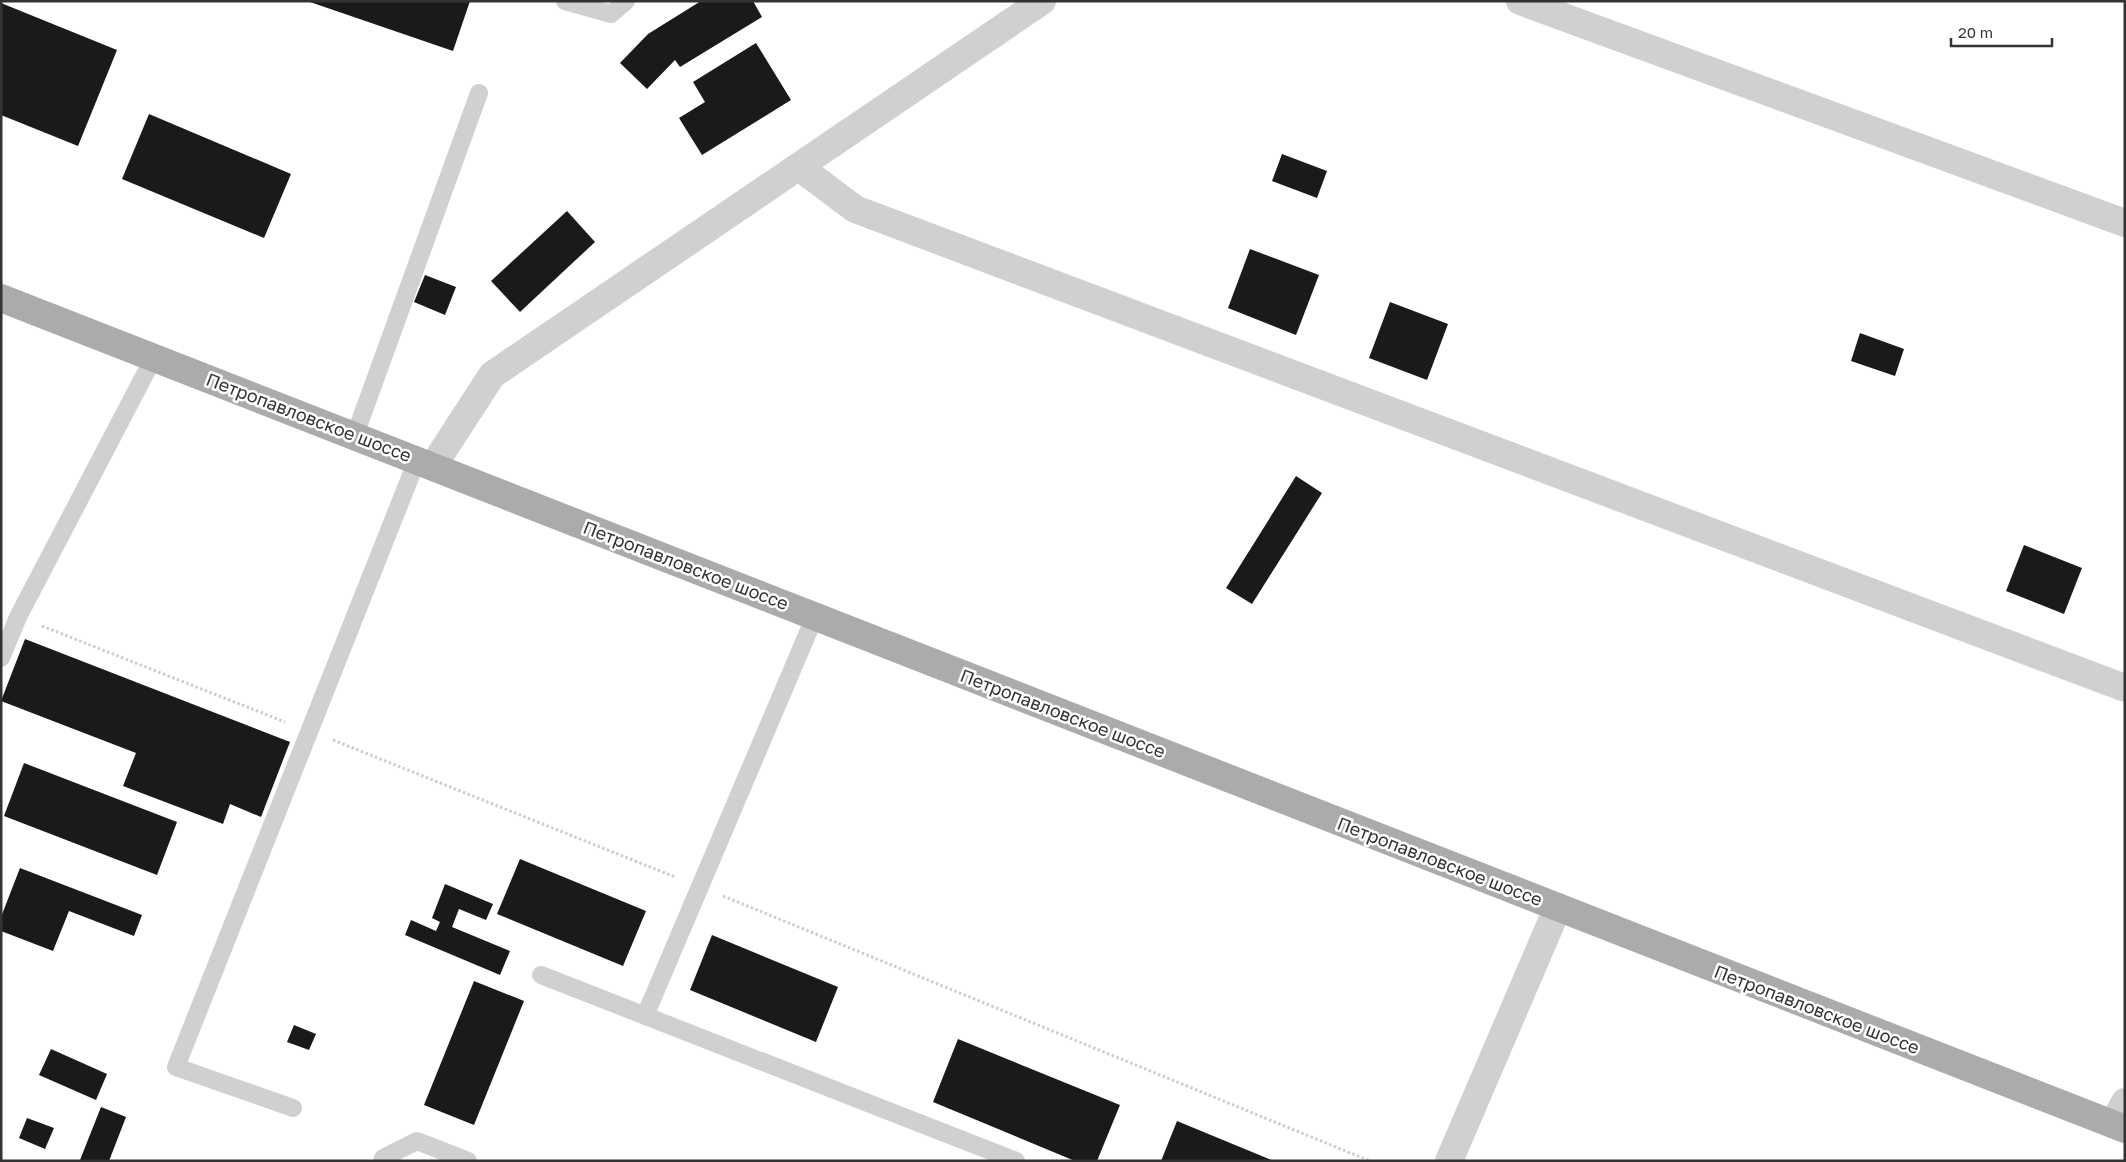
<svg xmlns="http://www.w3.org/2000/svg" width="2126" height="1162" font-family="'Golos Text',sans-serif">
<rect width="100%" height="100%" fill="#fff"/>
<g fill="#1a1a1a">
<path d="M307,1H470L453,51Z"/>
<path d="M701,1H753L762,17L680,67L675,60L647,89L620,63L648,34Z"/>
<path d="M1,3L117,50L78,146L1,115Z"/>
<path d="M756,43L791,100L702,155L679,118L705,102L693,82Z"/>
<path d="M149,114L291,174L264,238L122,179Z"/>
<path d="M1282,154L1327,171L1317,198L1272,181Z"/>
<path d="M567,211L595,242L520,312L491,281Z"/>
<path d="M1250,249L1319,275L1296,335L1228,308Z"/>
<path d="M425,275L456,287L445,315L414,302Z"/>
<path d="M1390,302L1448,324L1427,380L1369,358Z"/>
<path d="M1860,333L1904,349L1895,376L1851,361Z"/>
<path d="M1296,476L1322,493L1252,604L1226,588Z"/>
<path d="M2024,545L2082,568L2064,614L2006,591Z"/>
<path d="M25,639L290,742L261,817L230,804L223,824L123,786L136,753L1,701Z"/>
<path d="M24,763L177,822L157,875L4,816Z"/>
<path d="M520,859L646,911L623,966L497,914Z"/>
<path d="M20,868L142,915L134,936L69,911L53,951L1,931V917Z"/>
<path d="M445,884L493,904L486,920L459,909L452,927L510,951L500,975L405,935L411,920L436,931L440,922L432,918Z"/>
<path d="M712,935L838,987L816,1042L690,990Z"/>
<path d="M474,981L524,1001L474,1125L424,1105Z"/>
<path d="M294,1025L316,1034L309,1050L287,1042Z"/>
<path d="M958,1039L1120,1105L1097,1161H1075L933,1102Z"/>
<path d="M51,1049L107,1074L96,1100L39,1075Z"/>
<path d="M101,1107L126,1117L109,1161H82L80,1160Z"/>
<path d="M27,1118L54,1128L45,1149L19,1138Z"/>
<path d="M1177,1121L1274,1161H1161Z"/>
</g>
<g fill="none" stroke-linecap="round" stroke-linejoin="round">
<g stroke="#cdcdcd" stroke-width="3" stroke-dasharray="2.5 2.5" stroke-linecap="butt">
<path d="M42,626L285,722"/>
<path d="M333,740L675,877"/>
<path d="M723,896L1370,1161"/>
</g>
<g stroke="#d0d0d0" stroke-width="18">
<path d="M565,1L611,14L626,1"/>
<path d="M355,435L479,93"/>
<path d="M1,658L18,617L154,357"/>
<path d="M541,975L1016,1161"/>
<path d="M645,1016L815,616"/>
<path d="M293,1108L176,1067L417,460"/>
<path d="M382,1161L383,1158L417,1141L468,1161"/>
</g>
<g stroke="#d0d0d0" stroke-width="28">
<path d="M1520,1L2125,223"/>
<path d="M799,167L855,209L2125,688"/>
<path d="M433,466L492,375L1042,1"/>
<path d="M2113,1124L2125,1102"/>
<path d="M1449,1161L1558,907"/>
</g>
<path stroke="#ababab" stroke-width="28" d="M1,298L2125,1129"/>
</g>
<g text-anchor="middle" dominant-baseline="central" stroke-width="5" stroke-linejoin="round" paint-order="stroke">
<g font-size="18" fill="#333" stroke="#fff">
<text transform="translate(309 417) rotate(21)">Петропавловское шоссе</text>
<text transform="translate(686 565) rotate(21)">Петропавловское шоссе</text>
<text transform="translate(1063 713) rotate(21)">Петропавловское шоссе</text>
<text transform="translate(1440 861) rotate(21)">Петропавловское шоссе</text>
<text transform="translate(1817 1009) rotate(21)">Петропавловское шоссе</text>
</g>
</g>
<rect width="2126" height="1162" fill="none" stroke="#333333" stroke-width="5"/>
<path d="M1951 38v8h101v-8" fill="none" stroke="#333333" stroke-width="2.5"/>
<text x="1958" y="38" font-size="15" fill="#333333" stroke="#ffffff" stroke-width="4" paint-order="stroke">20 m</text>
</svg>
